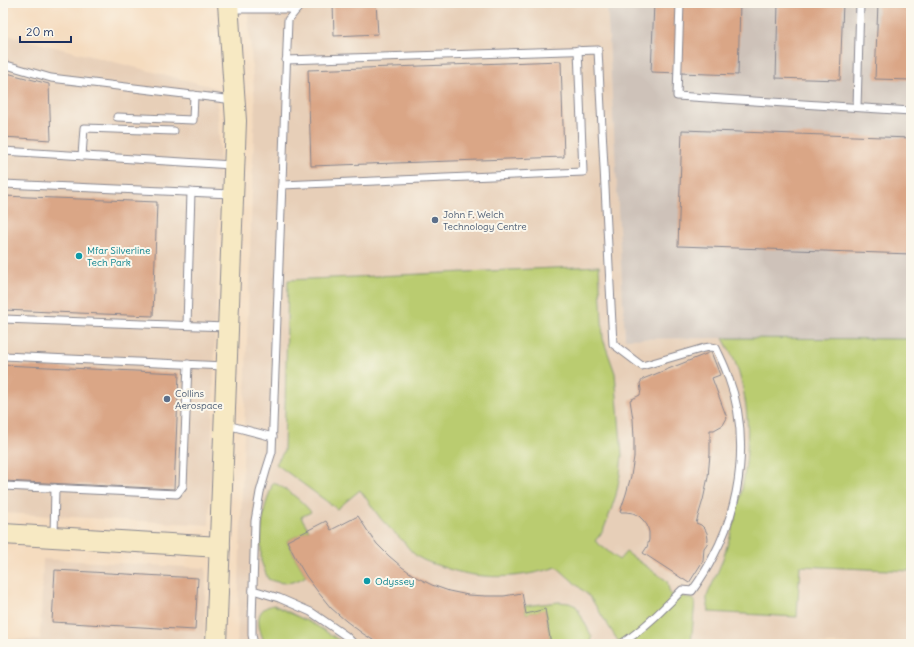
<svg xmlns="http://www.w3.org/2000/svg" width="914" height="647" font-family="Delius,sans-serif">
<rect width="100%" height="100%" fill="#fbf7ec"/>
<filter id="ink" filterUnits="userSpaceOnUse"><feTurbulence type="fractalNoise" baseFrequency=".025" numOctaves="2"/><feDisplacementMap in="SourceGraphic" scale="8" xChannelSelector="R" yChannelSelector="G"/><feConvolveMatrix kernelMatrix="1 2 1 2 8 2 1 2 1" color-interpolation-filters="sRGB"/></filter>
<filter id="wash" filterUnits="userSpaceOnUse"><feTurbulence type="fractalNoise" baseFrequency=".012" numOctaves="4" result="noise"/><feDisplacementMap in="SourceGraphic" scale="16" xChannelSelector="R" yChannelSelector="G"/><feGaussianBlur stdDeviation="0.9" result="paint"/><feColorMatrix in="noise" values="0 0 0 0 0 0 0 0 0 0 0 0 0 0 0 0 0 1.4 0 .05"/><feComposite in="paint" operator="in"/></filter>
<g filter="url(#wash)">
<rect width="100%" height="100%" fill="#f5dcbf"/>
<g fill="#e7cfb8">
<path d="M247,3H607L625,339L723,338L911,339V644H237L244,430L255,103Z"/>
<path d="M3,34L217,88L220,164L215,344L209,525L3,513Z"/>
<path d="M43,559L206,568L204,644H11V639L40,640Z"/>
</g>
<path fill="#cec2b9" d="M607,3H911V339L723,338L625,339Z"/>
<g fill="#bacc70" stroke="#6a7e67">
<path d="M599,266L603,339L615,373L622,455L620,475L616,495L610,513L603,531L595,541L619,560L626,552L667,581L670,594L691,598L695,601L691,644H620L590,597L557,567C518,579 479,581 440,566C433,564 424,561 418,557C412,553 407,546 403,541C396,534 388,527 381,519C374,510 367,499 360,490L337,509L276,464L284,451L288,280Z"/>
<path d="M723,338L911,339V571L800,566L797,617L709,612C709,608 706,601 707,597C708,592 712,586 714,580C719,569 724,558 727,546C746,488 758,421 735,362C732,354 727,346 723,338Z"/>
<path d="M273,482C288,490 300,499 311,512L301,517L309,530L287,541L296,559L306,576C293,584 282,585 268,579L261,561V543L262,525L265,507Z"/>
<path d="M559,602L569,603L576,606L592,637L591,644H551L545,610L526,614L524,606Z"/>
<path d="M274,605L317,626L345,644H265C259,629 251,609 274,605Z"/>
</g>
<g id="blocks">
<g fill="#daa686">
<path d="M333,3H376L378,34L334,36Z"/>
<path d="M654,3H740L738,75L651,72Z"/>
<path d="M778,3H843L840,80L776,78Z"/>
<path d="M878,3H911V80L875,79Z"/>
<path d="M561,61L564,157L311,166L308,70Z"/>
<path d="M3,72L49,84L51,140L3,137Z"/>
<path d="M682,130L911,138V254L678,246Z"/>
<path d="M3,196L157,202L153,316L3,310Z"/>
<path d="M711,352L720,375L712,378L727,418L723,425L714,430H710V454L708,477L703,500L696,523L701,525L705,529L707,533L708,539L707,544L704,548L703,561L689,583L643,553L647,547L649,540V532L647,525L643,520L639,516L633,513L626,512H620L626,494L631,476L634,457V438L633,419L630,400L640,395L641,390L640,383L643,379Z"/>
<path d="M3,365L179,373L174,489L3,481Z"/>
<path d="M358,516L367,530L377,544L389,556L402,567L416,577L432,585L449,591L468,595L486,596H504L522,593L526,614L545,609L551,644H379L362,633L346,621L331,608L318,592L306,576L296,559L287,541L326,521L331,530Z"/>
<path d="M55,570L198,578L195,630L52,622Z"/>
</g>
</g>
</g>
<g filter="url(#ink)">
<use href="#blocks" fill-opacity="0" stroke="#88868e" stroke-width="1"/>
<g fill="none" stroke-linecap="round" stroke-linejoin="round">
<defs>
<g id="lane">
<path d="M680,3L677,96L911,111"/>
<path d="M230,9H297"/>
<path d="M286,60L598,50L613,344L642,366L704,348L710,347L716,348C720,357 725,366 728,376C750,434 742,503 713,557C707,569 700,580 692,591L682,590C663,609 644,629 621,644"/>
<path d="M3,64L51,78L234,100"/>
<path d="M857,107L860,3"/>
<path d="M117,117L193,120L194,95"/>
<path d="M3,151L232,165"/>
<path d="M82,156L84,128L174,131"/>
<path d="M3,184L231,194"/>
<path d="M282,185L583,172L578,50"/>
<path d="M3,319L227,327"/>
<path d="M187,325L191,192"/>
<path d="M3,356L225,366"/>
<path d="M227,425L273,437"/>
<path d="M3,486L177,494L183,486L188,364"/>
<path d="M54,536L55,488"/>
<path d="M253,590L279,598L311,612L346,636L354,644"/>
<path d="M254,644L252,635V620L255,521L260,492L266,471L272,452L288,20L302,3"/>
</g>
<g id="secondary">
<path d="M3,534L220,547"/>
<path d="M216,644L236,121L228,3"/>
</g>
</defs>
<use href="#lane" stroke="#88868e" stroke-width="9"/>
<use href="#secondary" stroke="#88868e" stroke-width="22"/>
<use href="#lane" stroke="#fff" stroke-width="7"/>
<use href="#secondary" stroke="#f7e9c3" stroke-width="20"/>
</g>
</g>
<g fill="#5c6f8a" stroke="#fbf7ec" stroke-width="1.5">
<circle cx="435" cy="220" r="4"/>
<circle cx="167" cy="399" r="4"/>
</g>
<g fill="#0f9aa8" stroke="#fbf7ec" stroke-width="1.5">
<circle cx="79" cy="256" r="4"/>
<circle cx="367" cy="581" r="4"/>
</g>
<g text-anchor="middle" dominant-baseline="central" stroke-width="4" stroke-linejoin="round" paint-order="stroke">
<g font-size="10" fill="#4e5e75" stroke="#fbf7ec" text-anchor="start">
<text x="443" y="214">John F. Welch<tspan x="443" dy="12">Technology Centre</tspan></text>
<text x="175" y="393">Collins<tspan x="175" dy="12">Aerospace</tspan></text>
</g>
<g font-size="10" fill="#0d838f" stroke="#fbf7ec" text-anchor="start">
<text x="87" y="250">Mfar Silverline<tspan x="87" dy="12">Tech Park</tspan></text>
<text x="375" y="581">Odyssey</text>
</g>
</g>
<rect width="914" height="647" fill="none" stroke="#fbf7ec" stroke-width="16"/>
<path d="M20 36v6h51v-6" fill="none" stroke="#1b2f5e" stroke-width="2"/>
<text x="26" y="36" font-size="12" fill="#1b2f5e" stroke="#fbf7ec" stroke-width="3" paint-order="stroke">20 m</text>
</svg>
